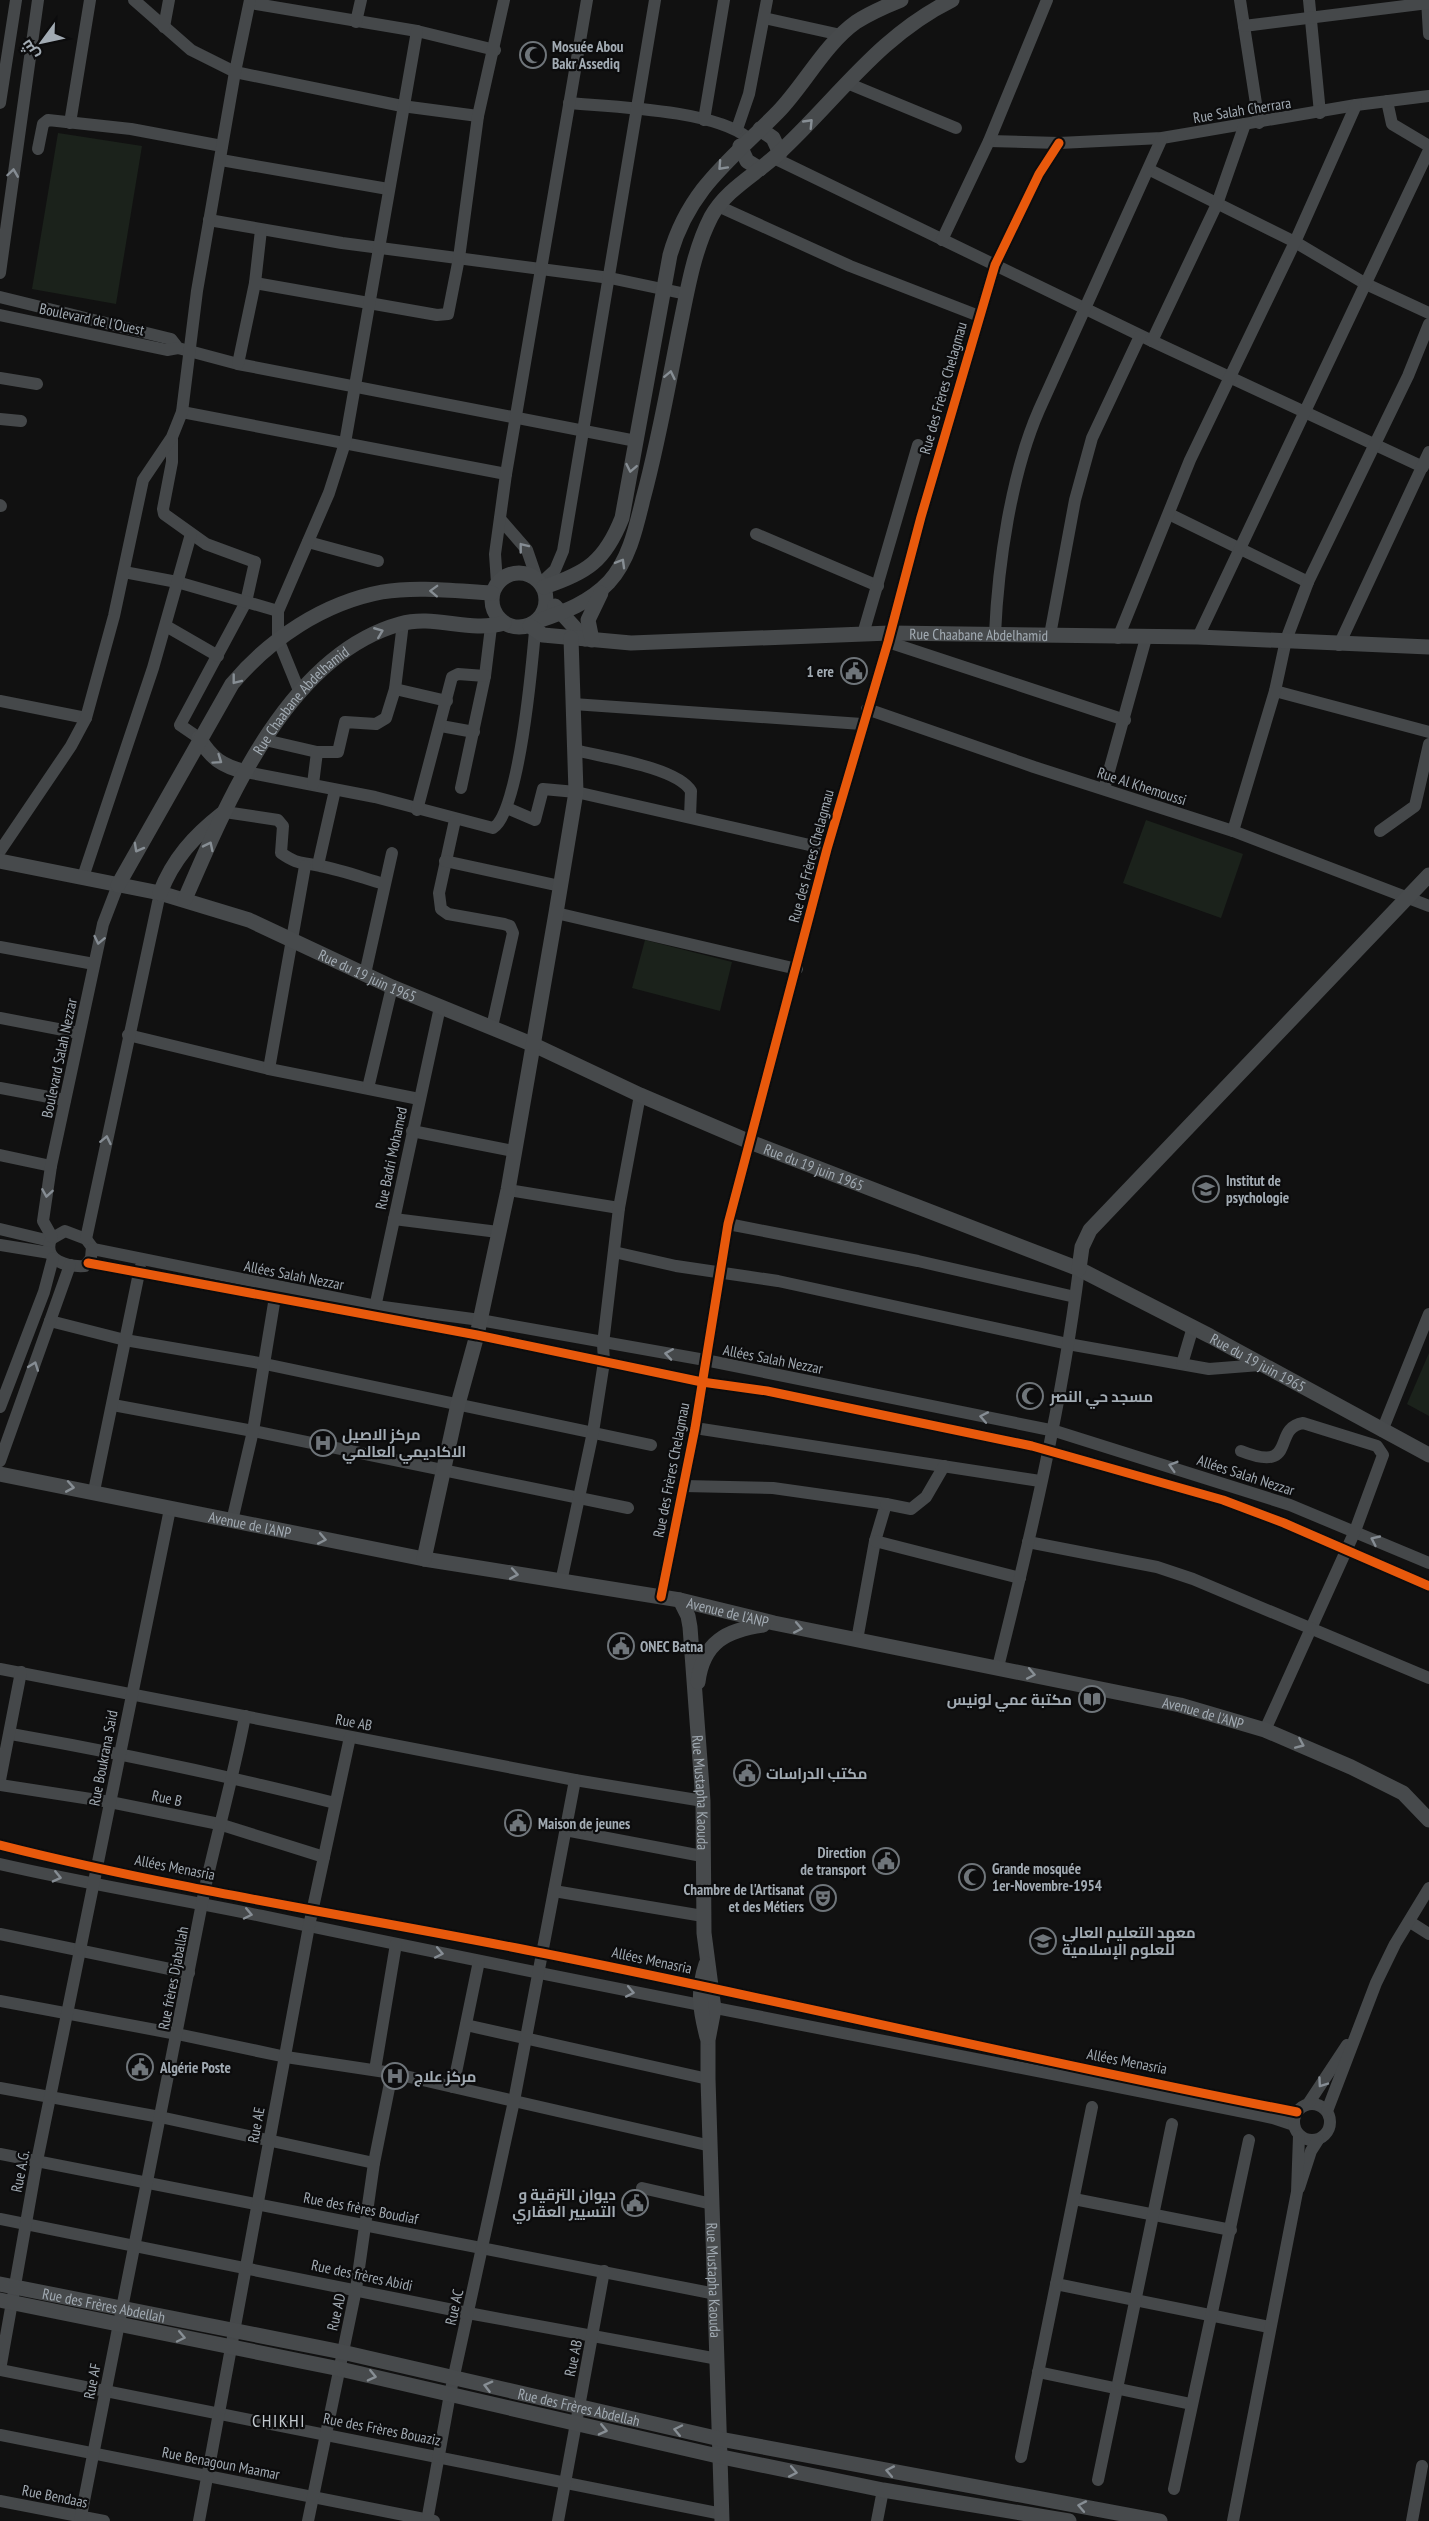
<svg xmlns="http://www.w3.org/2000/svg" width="1429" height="2521" font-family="'PT Sans Narrow',Cairo,sans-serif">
<rect width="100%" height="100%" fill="#111"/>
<g fill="#1b221b">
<path d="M58,133L142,146L116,304L32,289Z"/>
<path d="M1146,820L1243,854L1221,918L1123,883Z"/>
<path d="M645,940L732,962L720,1011L632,988Z"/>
<path d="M1429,1353V1416L1407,1404Z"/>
</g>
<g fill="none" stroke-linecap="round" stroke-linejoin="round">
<g stroke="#45484a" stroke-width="12">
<path d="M134,0L191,50L235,72L402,106L478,116"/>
<path d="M1240,0L1259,123"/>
<path d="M1309,0L1320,113"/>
<path d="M1427,0L1429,34"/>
<path d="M250,3L417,31L495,50"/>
<path d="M764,18L841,35"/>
<path d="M356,22L361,0"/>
<path d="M1244,26L1429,3"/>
<path d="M164,27L169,0"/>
<path d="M847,83L956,128"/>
<path d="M1387,101L1392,124L1429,146"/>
<path d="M0,103L16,0"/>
<path d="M569,103C615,107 714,110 748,138"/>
<path d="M704,120L724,0"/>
<path d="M70,123L90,0"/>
<path d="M737,129L749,94L767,0"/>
<path d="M989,141L1059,143L1162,138L1356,105L1429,96"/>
<path d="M38,149L43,124L48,120L131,129L222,146"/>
<path d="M774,158L1152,341L1423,467"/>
<path d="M221,160L388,189"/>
<path d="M1150,170L1295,242L1366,284L1429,313"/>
<path d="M718,206L850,266L979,316"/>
<path d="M209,220L342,243L610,278L686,294"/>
<path d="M942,240L989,141L1047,0"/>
<path d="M0,273L38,0"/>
<path d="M255,283L437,315L448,314L459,258L478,116L504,0"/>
<path d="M0,297L171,339L178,348L238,364L636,441"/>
<path d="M0,315L167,350L178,348"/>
<path d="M1152,341L1217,204L1245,124"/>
<path d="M238,364L255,283L261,230"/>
<path d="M0,378L37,384"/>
<path d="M182,412L506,474"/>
<path d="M0,419L21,421"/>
<path d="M172,439V462L163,509L164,514L206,544L255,562L246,602L180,725L199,738"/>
<path d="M0,505L1,506"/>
<path d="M1169,514L1308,582"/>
<path d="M500,519L527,550L537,579"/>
<path d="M756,534L878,586"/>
<path d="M308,542L378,561"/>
<path d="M124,572L177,582L278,611"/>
<path d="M497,583L495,554L506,474L587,0"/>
<path d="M541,583L555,570L563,551L655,0"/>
<path d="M166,626L218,656"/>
<path d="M863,634L918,445"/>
<path d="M995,634C998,565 1011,474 1039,410L1162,138"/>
<path d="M1050,635L1075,500L1092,438L1140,336"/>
<path d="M1198,637L1429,150"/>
<path d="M1118,638L1190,460L1295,242L1356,105"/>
<path d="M888,642L1125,720"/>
<path d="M1339,645L1429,452"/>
<path d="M395,689L447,701"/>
<path d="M1275,691L1429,732"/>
<path d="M300,693L278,639V611L329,493L345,443L417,31"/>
<path d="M0,701L86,718"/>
<path d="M573,704L862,724"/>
<path d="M867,709L1034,767L1233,831L1429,906"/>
<path d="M441,726L474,732"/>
<path d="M265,740L317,752"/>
<path d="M575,750C602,757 677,767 691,791L690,817"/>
<path d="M246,772L375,797L493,828C519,814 532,665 535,631"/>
<path d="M313,784L317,752H338L345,722L376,724L386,718L395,689L403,623"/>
<path d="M461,788L485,676L491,627"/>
<path d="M1104,789L1146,638"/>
<path d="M507,808L535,820L543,789L576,792L827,849"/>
<path d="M417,810L452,677L458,674L485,676"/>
<path d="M225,812L278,820L283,826L281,853C300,866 300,861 320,866C342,870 363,878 384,884"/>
<path d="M455,820L439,893L441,909L448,914L504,924L510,926L513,933L492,1027"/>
<path d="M1233,831L1275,691L1286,640L1308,582L1408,376L1429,324"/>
<path d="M1380,831L1415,806L1429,744"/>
<path d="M0,851L71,746L86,718L114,616L143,480L172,437L182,412L197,291L235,72L250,0"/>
<path d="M445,861L560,886"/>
<path d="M318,865L335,790"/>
<path d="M83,877L153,668L191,534"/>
<path d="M556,913L797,969"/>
<path d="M0,947L94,964"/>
<path d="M365,974L392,853"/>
<path d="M0,1018L79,1033"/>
<path d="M128,1035L269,1069L419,1099"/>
<path d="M269,1069L305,866"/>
<path d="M0,1088L65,1100"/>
<path d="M368,1088L392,987"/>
<path d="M412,1131L513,1151"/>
<path d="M0,1155L51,1166"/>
<path d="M508,1190L619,1208"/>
<path d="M394,1219L498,1232"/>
<path d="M728,1224L918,1261L1075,1297"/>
<path d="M0,1229L50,1241"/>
<path d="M65,1231L86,1239L92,1247L91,1258L85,1266C68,1267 42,1261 51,1239Z"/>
<path d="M52,1237L43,1221L51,1166L103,924L118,885"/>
<path d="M86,1239L160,893"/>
<path d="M0,1245L50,1253"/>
<path d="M93,1249L376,1306L480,1320L705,1360L1055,1431L1290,1505L1429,1563"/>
<path d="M614,1252L676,1266L778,1281L1068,1344L1192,1366L1209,1369L1260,1365"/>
<path d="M88,1263L477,1335L702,1382L767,1391L1032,1446L1223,1500L1284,1523L1429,1586"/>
<path d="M374,1312L440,1007"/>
<path d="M50,1321L125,1340L265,1364L651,1445"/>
<path d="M1182,1364L1193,1327"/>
<path d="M113,1405L253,1431L628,1508"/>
<path d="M0,1407L44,1292L53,1258"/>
<path d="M695,1428L1040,1481"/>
<path d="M1382,1431L1429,1314"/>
<path d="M1241,1451C1299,1474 1271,1428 1303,1423L1377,1446L1383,1455L1355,1531L1265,1730"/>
<path d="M0,1461L70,1265"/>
<path d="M684,1486L773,1488L886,1504L875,1541L857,1640"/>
<path d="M94,1491L140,1268"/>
<path d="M886,1504L911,1509L926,1497L944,1466"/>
<path d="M232,1521L253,1431L275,1297"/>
<path d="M875,1541L1020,1578"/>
<path d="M1028,1542L1157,1567L1193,1579L1429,1678"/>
<path d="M561,1582L593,1432L604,1362L603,1344L619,1208L640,1095"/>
<path d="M661,1597L695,1428L728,1224L827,849L888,642L921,517L995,265L1039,174L1059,143"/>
<path d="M998,1667C1031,1535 1062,1404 1079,1269"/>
<path d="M0,1669L575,1780L703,1801"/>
<path d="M11,1734C120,1753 228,1776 335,1803"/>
<path d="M0,1780L21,1672"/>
<path d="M0,1785L110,1802L219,1824L324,1857"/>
<path d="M565,1830L702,1856"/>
<path d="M0,1845C178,1890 361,1917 542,1953C794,2003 1044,2063 1297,2112"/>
<path d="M0,1864C87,1884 175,1898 262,1916C598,1987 936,2050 1273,2118L1294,2125"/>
<path d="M554,1891L703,1916"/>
<path d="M1410,1922L1429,1934"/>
<path d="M0,1934L189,1973"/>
<path d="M0,2001L177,2034L286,2057L392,2073L711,2146"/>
<path d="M466,2025L708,2079"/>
<path d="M375,2070L396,1944"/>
<path d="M453,2087L479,1961"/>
<path d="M0,2088L160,2117L374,2163"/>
<circle cx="1312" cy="2122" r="18"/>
<path d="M1308,2104L1347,2045"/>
<path d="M1327,2111L1376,1983L1395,1944L1429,1888"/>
<path d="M0,2154L716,2294"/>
<path d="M642,2188L712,2204"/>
<path d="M1299,2188L1311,2151L1318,2140"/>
<path d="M1074,2199L1231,2230"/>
<path d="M0,2219L468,2313L718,2359"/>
<path d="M1056,2284L1269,2327"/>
<path d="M0,2370L37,2161L170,1509"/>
<path d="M0,2370L722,2514"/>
<path d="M1038,2372L1191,2404"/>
<path d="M0,2435L434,2521"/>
<path d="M1021,2457L1092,2107"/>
<path d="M1098,2480L1172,2124"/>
<path d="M1174,2489L1249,2140"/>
<path d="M0,2501L104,2521"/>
<path d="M80,2521L205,1888C218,1830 234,1774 245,1716"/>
<path d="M199,2521L309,1926L350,1737"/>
<path d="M308,2521L356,2289L374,2163L392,2073"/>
<path d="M427,2521L450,2394L514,2101L575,1780"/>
<path d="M558,2521L604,2271"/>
<path d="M877,2521L883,2490"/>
<path d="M1233,2521L1297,2192L1299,2136"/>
<path d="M1412,2521L1422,2466"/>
</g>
<g stroke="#474a4c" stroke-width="15">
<path d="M760,129L773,138L780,153"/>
<path d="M740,146L747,161L760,169"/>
<circle cx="519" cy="600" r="27"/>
<path d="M544,587C587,573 605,561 622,518L670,255C689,188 732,159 778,112C805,84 824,45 856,22C870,13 886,6 901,0"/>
<path d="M555,606L585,639"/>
<path d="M538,621C564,612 589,603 609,582C629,560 636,528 643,499C658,444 668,387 679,331C687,293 693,252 711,217C726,189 757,174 780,152C838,98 879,36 952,0"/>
<path id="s1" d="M530,626L543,635L631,643L890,633L1198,637L1429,647"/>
<path d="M592,640L588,620L601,593"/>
<path d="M199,738C212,759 222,766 246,772"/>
<path id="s2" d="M0,861L160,893L249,920L392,987L534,1045L640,1095L750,1142L1079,1269L1210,1336L1429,1455"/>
<path d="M118,885L232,684C270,639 323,603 382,592C417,586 456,591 492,593"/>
<path d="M160,893C173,859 194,836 222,814"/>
<path id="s3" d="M185,899C227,802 288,655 400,624C434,614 469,633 504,623"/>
<path d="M1079,1269L1082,1247L1090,1230L1429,875"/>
<path id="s4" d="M0,1474L424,1559L680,1600L774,1623L1180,1705L1265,1730L1351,1767L1403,1793L1429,1820"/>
<path d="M424,1559L458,1404L477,1335L508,1190L556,913L576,792L571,638"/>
<path id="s5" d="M680,1600L688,1616L690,1627L703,1801L704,1933L714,2009L708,2040V2079L722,2521"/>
<path d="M698,1682C703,1642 727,1630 763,1625"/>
<path d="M706,1964C697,1991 700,2010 707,2037"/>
<path id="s6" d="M0,2284L342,2352L720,2439L1160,2521"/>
<path d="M0,2300L340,2369L722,2457L883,2490L1069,2521"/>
</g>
<defs>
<g id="cycleway">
<path d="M88,1263L477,1335L702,1382L767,1391L1032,1446L1223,1500L1284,1523L1429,1586"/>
<path d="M661,1597L695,1428L728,1224L827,849L888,642L921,517L995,265L1039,174L1059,143"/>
<path d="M0,1845C178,1890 361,1917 542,1953C794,2003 1044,2063 1297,2112"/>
</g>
</defs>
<use href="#cycleway" stroke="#0c0c0d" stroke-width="13"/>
<use href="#cycleway" stroke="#e8590c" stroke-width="9"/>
</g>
<defs><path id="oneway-chevron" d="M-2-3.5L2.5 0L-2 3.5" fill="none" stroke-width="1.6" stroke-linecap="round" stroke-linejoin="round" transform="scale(1.5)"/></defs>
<g stroke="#878e94">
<use href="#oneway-chevron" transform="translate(809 123) rotate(-46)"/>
<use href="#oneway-chevron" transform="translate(722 166) rotate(133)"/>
<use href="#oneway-chevron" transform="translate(670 375) rotate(-78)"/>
<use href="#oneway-chevron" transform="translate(631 468) rotate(101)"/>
<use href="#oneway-chevron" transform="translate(621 563) rotate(-60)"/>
<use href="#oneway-chevron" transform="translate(434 591) rotate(-178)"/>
<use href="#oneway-chevron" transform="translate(379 632) rotate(-22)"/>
<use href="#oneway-chevron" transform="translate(236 680) rotate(128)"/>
<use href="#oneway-chevron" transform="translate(218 760) rotate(35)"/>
<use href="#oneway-chevron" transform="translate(209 846) rotate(-64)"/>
<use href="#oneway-chevron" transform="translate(138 848) rotate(119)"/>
<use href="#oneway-chevron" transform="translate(70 1487) rotate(10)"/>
<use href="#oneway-chevron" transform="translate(322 1539) rotate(11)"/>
<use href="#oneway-chevron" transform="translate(514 1574) rotate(10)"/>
<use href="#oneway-chevron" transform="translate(798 1628) rotate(11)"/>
<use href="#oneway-chevron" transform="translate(1031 1674) rotate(11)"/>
<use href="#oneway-chevron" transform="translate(1300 1744) rotate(23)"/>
<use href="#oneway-chevron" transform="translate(181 2337) rotate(12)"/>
<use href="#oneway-chevron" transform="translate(372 2376) rotate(13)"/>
<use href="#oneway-chevron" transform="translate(488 2386) rotate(-166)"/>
<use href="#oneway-chevron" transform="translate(603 2430) rotate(13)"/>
<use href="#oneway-chevron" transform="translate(678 2430) rotate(-168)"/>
<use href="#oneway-chevron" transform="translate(890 2471) rotate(-169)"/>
<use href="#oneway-chevron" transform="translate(793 2472) rotate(11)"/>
<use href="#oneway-chevron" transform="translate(1082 2506) rotate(-169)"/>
</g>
<g stroke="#868d94">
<use href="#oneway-chevron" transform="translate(13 173) rotate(-82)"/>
<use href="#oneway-chevron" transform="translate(523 547) rotate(-128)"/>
<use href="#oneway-chevron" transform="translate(99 940) rotate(102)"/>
<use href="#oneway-chevron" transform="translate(106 1140) rotate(-78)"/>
<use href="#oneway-chevron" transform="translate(47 1193) rotate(99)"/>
<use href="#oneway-chevron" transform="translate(669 1354) rotate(-171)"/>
<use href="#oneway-chevron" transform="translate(34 1366) rotate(-70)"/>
<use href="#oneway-chevron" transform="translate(984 1417) rotate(-169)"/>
<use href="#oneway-chevron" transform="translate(1173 1466) rotate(-163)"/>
<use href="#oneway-chevron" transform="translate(1375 1540) rotate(-155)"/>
<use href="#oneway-chevron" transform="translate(57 1877) rotate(13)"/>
<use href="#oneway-chevron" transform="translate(248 1914) rotate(12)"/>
<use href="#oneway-chevron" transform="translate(439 1953) rotate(11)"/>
<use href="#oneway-chevron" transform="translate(630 1992) rotate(11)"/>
<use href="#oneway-chevron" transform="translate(1322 2083) rotate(125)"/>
</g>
<defs>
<symbol id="mosque-ring" viewBox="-11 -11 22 22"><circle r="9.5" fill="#0c0c0d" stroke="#6f757a" stroke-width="1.5"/><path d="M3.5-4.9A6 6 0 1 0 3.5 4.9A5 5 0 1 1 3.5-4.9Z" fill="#6f757a"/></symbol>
<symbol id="civic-ring" viewBox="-11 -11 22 22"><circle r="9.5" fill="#0c0c0d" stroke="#6f757a" stroke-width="1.5"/><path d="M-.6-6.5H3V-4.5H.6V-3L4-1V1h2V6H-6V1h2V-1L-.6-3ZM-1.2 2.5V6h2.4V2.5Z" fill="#6f757a"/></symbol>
<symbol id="university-ring" viewBox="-11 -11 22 22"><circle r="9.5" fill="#0c0c0d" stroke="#6f757a" stroke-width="1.5"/><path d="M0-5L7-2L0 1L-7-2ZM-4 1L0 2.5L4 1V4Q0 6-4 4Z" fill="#6f757a"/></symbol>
<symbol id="hospital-ring" viewBox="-11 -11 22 22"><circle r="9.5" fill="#0c0c0d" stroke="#6f757a" stroke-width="1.5"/><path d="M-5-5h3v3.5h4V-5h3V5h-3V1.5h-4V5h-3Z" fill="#6f757a"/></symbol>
<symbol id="library-ring" viewBox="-11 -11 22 22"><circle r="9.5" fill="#0c0c0d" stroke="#6f757a" stroke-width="1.5"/><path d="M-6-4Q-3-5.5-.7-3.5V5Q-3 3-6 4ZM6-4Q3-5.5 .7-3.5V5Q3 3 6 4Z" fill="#6f757a"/></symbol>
<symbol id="theatre-ring" viewBox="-11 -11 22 22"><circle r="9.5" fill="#0c0c0d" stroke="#6f757a" stroke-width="1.5"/><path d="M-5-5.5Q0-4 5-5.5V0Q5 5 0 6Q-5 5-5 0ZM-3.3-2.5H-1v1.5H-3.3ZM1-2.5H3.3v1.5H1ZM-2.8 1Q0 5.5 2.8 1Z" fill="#6f757a"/></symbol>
</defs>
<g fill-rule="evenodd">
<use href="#mosque-ring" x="518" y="40" width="30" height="30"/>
<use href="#civic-ring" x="839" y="656" width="30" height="30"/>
<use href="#university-ring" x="1191" y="1174" width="30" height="30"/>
<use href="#mosque-ring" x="1015" y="1381" width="30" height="30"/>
<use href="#hospital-ring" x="308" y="1428" width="30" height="30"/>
<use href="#civic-ring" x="606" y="1631" width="30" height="30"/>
<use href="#library-ring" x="1077" y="1684" width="30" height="30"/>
<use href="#civic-ring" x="732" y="1758" width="30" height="30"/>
<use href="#civic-ring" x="503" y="1808" width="30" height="30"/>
<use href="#civic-ring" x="871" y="1846" width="30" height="30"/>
<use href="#mosque-ring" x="957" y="1862" width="30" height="30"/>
<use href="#theatre-ring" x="808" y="1883" width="30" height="30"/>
<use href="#university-ring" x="1028" y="1926" width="30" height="30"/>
<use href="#civic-ring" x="125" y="2052" width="30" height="30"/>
<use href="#hospital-ring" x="380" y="2061" width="30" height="30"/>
<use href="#civic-ring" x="620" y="2188" width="30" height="30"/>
</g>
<g text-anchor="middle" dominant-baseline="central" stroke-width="4.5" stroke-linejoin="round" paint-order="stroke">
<g font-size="15" font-weight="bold" fill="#a2abb3" stroke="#0c0c0d" text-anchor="start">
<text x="552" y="46">Mosuée Abou<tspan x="552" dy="17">Bakr Assediq</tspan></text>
<text x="834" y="671" text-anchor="end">1 ere</text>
<text x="1226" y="1180">Institut de<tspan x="1226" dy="17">psychologie</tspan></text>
<text x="1050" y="1396">مسجد حي النصر</text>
<text x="342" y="1434">مركز الاصيل<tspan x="342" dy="17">الاكاديمي العالمي</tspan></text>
<text x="640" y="1646">ONEC Batna</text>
<text x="1072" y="1699" text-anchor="end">مكتبة عمي لونيس</text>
<text x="766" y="1773">مكتب الدراسات</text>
<text x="538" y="1823">Maison de jeunes</text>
<text x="866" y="1852" text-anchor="end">Direction<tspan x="866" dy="17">de transport</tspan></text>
<text x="992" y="1868">Grande mosquée<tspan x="992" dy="17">1er-Novembre-1954</tspan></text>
<text x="804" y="1889" text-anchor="end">Chambre de l'Artisanat<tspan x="804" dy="17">et des Métiers</tspan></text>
<text x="1062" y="1932">معهد التعليم العالي<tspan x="1062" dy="17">للعلوم الإسلامية</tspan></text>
<text x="160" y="2067">Algérie Poste</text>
<text x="414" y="2076">مركز علاج</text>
<text x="616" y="2194" text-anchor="end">ديوان الترقية و<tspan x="616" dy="17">التسيير العقاري</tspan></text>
</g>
<g font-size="15" fill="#a2abb3" stroke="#0c0c0d">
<text transform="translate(1242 110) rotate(-9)">Rue Salah Cherrara</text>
<text transform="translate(92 319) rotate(12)">Boulevard de l'Ouest</text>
<text transform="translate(943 388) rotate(-74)">Rue des Frères Chelagmau</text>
<text stroke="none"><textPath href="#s1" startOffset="452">Rue Chaabane Abdelhamid</textPath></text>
<text stroke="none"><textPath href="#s3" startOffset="232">Rue Chaabane Abdelhamid</textPath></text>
<text transform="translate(1142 786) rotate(18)">Rue Al Khemoussi</text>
<text transform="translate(811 856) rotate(-75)">Rue des Frères Chelagmau</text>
<text stroke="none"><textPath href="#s2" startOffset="387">Rue du 19 juin 1965</textPath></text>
<text transform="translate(59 1058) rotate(-78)">Boulevard Salah Nezzar</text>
<text transform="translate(391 1158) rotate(-78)">Rue Badri Mohamed</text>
<text stroke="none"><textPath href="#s2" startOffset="873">Rue du 19 juin 1965</textPath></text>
<text transform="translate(294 1275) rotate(11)">Allées Salah Nezzar</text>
<text transform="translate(773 1359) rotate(11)">Allées Salah Nezzar</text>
<text stroke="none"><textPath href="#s2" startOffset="1359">Rue du 19 juin 1965</textPath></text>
<text transform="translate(671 1470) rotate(-79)">Rue des Frères Chelagmau</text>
<text transform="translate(1246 1475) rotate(18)">Allées Salah Nezzar</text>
<text stroke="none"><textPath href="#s4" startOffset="255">Avenue de l'ANP</textPath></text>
<text stroke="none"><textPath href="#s4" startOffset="741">Avenue de l'ANP</textPath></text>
<text stroke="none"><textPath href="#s4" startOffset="1227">Avenue de l'ANP</textPath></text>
<text transform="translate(354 1722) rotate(11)">Rue AB</text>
<text transform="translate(103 1758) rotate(-79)">Rue Boukrana Said</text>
<text stroke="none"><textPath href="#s5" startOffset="195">Rue Mustapha Kaouda</textPath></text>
<text transform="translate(167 1798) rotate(12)">Rue B</text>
<text transform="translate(175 1867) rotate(11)">Allées Menasria</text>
<text transform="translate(652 1960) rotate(12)">Allées Menasria</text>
<text transform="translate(173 1978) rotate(-79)">Rue frères Djaballah</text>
<text transform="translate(1127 2061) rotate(11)">Allées Menasria</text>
<text transform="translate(256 2125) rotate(-79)">Rue AE</text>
<text transform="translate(20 2171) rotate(-79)">Rue A.G.</text>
<text transform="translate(361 2208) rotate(11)">Rue des frères Boudiaf</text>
<text transform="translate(362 2275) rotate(12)">Rue des frères Abidi</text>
<text stroke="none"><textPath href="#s5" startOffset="684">Rue Mustapha Kaouda</textPath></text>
<text stroke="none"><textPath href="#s6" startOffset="106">Rue des Frères Abdellah</textPath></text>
<text transform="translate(454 2307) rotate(-77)">Rue AC</text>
<text transform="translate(336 2312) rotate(-77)">Rue AD</text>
<text transform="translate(573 2358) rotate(-78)">Rue AB</text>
<text transform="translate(92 2381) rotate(-79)">Rue AF</text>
<text stroke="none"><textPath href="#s6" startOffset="592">Rue des Frères Abdellah</textPath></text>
<text transform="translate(382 2429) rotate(11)">Rue des Frères Bouaziz</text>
<text transform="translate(221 2463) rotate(11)">Rue Benagoun Maamar</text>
<text transform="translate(55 2496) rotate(11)">Rue Bendaas</text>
</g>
<g font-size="18" letter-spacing="1.5" fill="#c2c9cf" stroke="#0c0c0d">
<text x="279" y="2420">CHIKHI</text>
</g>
</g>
<g transform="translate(42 42) rotate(237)" stroke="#0c0c0d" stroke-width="4.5" paint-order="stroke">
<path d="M0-4.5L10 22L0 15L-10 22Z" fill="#a2abb3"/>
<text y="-9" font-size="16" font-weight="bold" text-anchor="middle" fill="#a2abb3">ش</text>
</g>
</svg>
